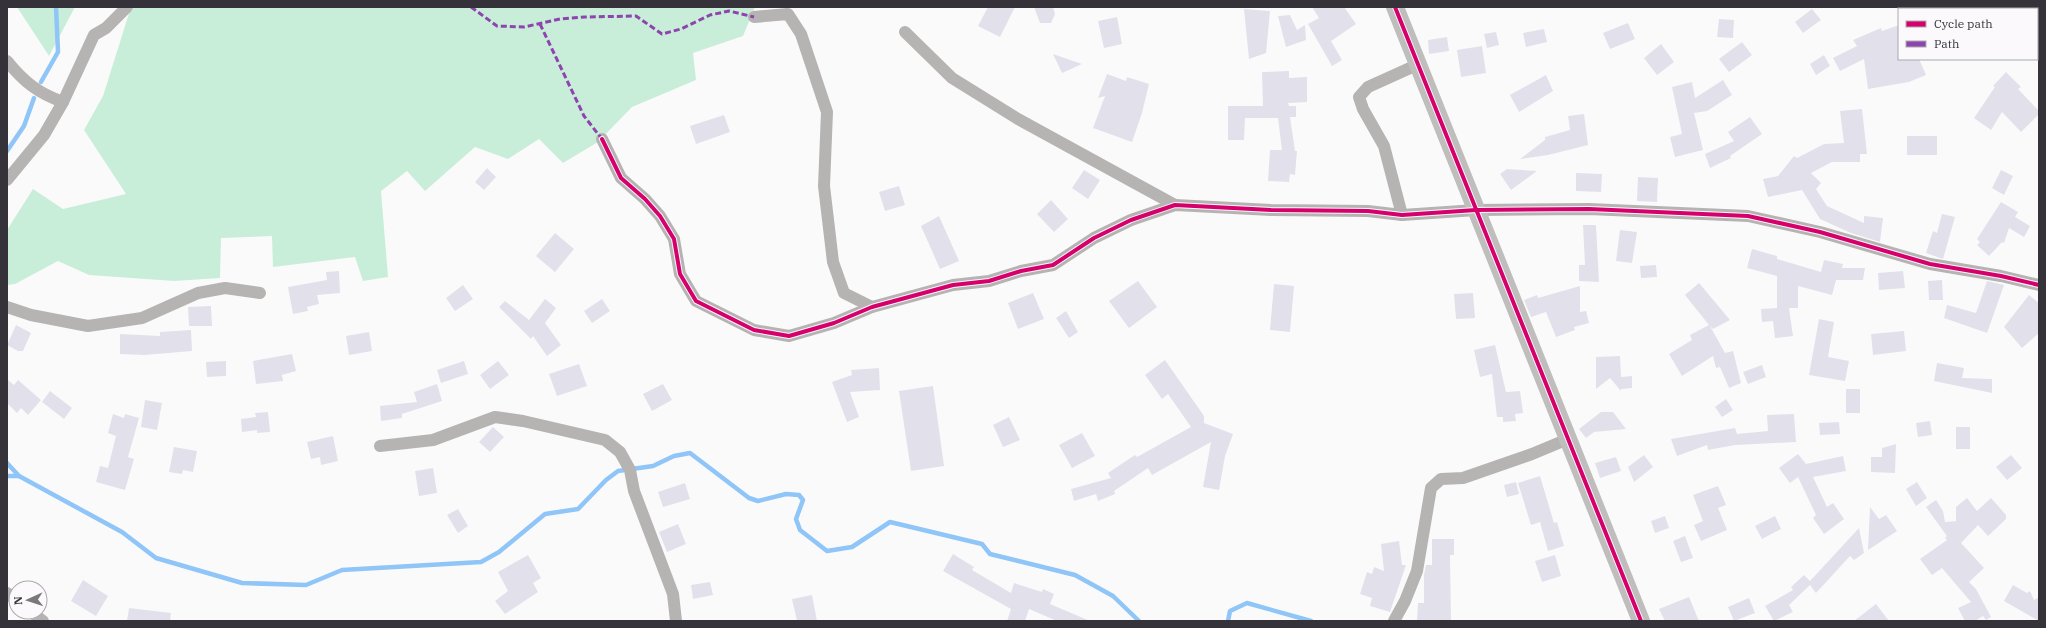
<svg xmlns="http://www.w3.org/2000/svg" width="2046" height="628" font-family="'IBM Plex Serif',serif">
<rect width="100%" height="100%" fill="#fbfafb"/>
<g fill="#c8eed9">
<path d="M17,7H75L49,56Z"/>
<path d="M131,7H755L743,36L693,53L696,80L632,107L598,142L563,163L539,139L508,159L475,147L425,191L407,171L381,191L388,277L363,281L355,257L273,267L272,236L221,238L220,278L174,281L89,275L58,261L15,284L7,285V230L33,189L63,209L126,194L84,130L103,96Z"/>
</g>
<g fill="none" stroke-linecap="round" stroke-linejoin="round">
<g stroke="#90c5f7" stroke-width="4.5">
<path d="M41,82L58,52L56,7"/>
<path d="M7,151L24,126L34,98"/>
<path d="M7,463L19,476"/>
<path d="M7,476H19L122,532L156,558L242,583L306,585L342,570L481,562L499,552L545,514L578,509L606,480L618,471L653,466L674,456L690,453L749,498L758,501L786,494L799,495L803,500L796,519L800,530L827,551L852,547L890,522L982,544L990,554L1075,575L1113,596L1139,621"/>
<path d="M1228,621L1230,611L1247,603L1311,621"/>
</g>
</g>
<g fill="#e2e1eb">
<path d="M988,7H1015L1000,37L978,26Z"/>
<path d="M1034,7H1053L1055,14L1051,23H1040Z"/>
<path d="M1312,7H1344L1356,24L1331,41L1342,60L1332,66L1308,24L1319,18Z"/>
<path d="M1244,9L1270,11L1266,53L1249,59Z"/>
<path d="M1812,9L1821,20L1803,33L1795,22Z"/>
<path d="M1290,15L1297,30L1305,25L1306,40L1286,47L1278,16Z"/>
<path d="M1117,17L1122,44L1104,48L1098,21Z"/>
<path d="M1719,19L1734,20L1733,38L1717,37Z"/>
<path d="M1628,23L1635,39L1610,49L1603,33Z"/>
<path d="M1899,25V59H1919L1926,75L1909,82L1868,89L1864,59L1840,71L1833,58L1857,46L1853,40L1881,28L1882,31Z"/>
<path d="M1544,29L1547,42L1526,47L1523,33Z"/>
<path d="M1496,32L1499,45L1487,48L1484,34Z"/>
<path d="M1447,37L1449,51L1429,54L1428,40Z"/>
<path d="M1742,42L1752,55L1729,72L1719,59Z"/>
<path d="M1661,44L1674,62L1657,75L1644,58Z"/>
<path d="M1482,46L1486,73L1461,77L1457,50Z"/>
<path d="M1053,54L1082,64L1062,73Z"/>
<path d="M1824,55L1830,66L1816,75L1810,64Z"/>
<path d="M1289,71V78L1307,77V102L1288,103L1289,106H1296V117H1290L1295,151H1297L1295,175L1290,174L1289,182L1268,181L1270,150H1282L1278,118H1245L1244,140H1228V106H1263L1262,72Z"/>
<path d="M2006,72L2021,87L2018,89L2039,111V114L2021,132L2002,112L1991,130L1974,118L1995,87L1993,86Z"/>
<path d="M1107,74L1126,81L1127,77L1149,84L1142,113L1132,142L1093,128L1105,96L1098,98Z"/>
<path d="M1546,75L1553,91L1519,112L1510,95Z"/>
<path d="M1723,80L1732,95L1707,111L1694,113L1703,150L1675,157L1670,137L1682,134L1672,87L1692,82L1695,98Z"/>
<path d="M1862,109L1867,154H1860V162H1832L1811,173L1821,183L1816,189L1827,206L1864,223V216L1883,218L1880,242L1851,233L1820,219L1802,190L1768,197L1763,179L1778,176L1794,156L1797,158L1824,144L1844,143L1840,111Z"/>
<path d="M1584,114L1588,145L1548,155L1520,159L1545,140V137L1570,130L1568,116Z"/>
<path d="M724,115L730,132L696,144L690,126Z"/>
<path d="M1750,117L1762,134L1730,156L1731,158L1710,168L1705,154L1734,141L1728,132Z"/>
<rect x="1907" y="136" width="30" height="19"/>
<path d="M487,168L496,177L484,190L475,182Z"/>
<path d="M1507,169L1537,171L1511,190L1500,174Z"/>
<path d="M1084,170L1100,180L1088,199L1072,188Z"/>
<path d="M2001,170L2013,176L2004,195L1992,188Z"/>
<path d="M1576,173L1602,174L1601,192L1576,191Z"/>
<path d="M1638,177L1658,178L1657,202L1637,201Z"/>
<path d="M899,186L905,205L885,211L879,192Z"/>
<path d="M1051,200L1068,219L1054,232L1037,214Z"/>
<path d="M2001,202L2018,212L2015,217L2030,226L2024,237L2009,228L2004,243L2002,242L1989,256L1977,245L1980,242L1977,239Z"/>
<path d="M1942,214L1955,217L1943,259L1926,253L1933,231L1937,233Z"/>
<path d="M939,216L959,261L940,269L921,226Z"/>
<path d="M1583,225H1596L1599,282L1579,281V265H1585Z"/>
<path d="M1620,230L1637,232L1632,263L1616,261Z"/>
<path d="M555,233L574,249L555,272L536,256Z"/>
<path d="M1752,249L1777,256V259L1821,272L1824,260L1843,264L1842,268H1865L1863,280H1836L1832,295L1798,286V308H1789L1793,336L1775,338L1773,321L1762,322L1761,309L1777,308V276L1747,268Z"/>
<path d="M1656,265L1657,277L1641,278L1640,266Z"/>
<path d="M339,271L340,293L317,295L319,304L307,307L308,311L293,314L288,287L327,280L326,272Z"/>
<path d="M1903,271L1905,288L1879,290L1878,273Z"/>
<path d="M1942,280L1943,300H1929L1928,281Z"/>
<path d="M1138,281L1157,307L1129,328L1109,301Z"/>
<path d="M1987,281L2004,285L1987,333L1944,318L1947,305L1976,313Z"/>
<path d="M1699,283L1730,320L1713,329L1710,326L1725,353L1733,351L1741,383L1729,388L1720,367L1716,368L1713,356L1682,376L1669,354L1692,340L1690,335L1709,325L1685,295Z"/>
<path d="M1274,284L1294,286L1290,332L1270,330Z"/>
<path d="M463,285L473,299L455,311L446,298Z"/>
<path d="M1580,286V312L1586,311L1589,323L1574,327L1575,330L1556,337L1546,312L1531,317L1524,300L1537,295L1538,298Z"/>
<path d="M1033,293L1044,319L1018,329L1008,303Z"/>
<path d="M1473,293L1475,318L1456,319L1454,294Z"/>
<path d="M2029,295L2039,303V333L2022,348L2004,327Z"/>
<path d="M545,299L556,308L545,323L561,345L547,356L533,336L531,339L499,307L505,301L529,320Z"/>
<path d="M602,299L610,311L592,323L584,311Z"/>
<path d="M211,306L212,326H189L188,307Z"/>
<path d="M1066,311L1078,332L1069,338L1056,318Z"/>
<path d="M1819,319L1834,322L1828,357L1849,361L1845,381L1809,375Z"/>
<path d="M16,325L31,333L23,351H18L7,345Z"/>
<path d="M191,330L192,351L144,355L120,354V334L160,336V332Z"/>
<path d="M1904,331L1906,351L1873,355L1871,334Z"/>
<path d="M369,332L372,351L349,355L346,336Z"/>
<path d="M1495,345L1506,392L1520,391L1523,413L1515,414L1516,421L1503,422V417H1497L1492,374L1480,377L1474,350Z"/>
<path d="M292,354L296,371L282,375L283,381L256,384L253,361Z"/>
<path d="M1620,356L1621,377L1632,376V388L1621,389V391L1610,378L1596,389V357Z"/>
<path d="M1165,360L1204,416V423L1233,434L1225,456L1219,490L1203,487L1211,442L1152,475L1148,468L1114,491L1115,494L1098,501L1096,494L1074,501L1071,489L1111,478L1108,473L1135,455L1137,457L1191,427L1168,394L1162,399L1145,375Z"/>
<path d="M226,361V376L207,377L206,362Z"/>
<path d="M464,361L468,374L441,383L437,370Z"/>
<path d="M498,361L509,375L490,389L480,375Z"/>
<path d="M1937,363L1964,368L1962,378L1992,379V393L1934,381Z"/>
<path d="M579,364L587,386L557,396L549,374Z"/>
<path d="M1762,365L1766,377L1748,384L1743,372Z"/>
<path d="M879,368L880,390L850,392L859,417L847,422L832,382L852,375L851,370Z"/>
<path d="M7,379L14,385L18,380L41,400L28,415L21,408L17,413L7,403Z"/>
<path d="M437,384L442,401L402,414V418L381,421L380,406L417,402L414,392Z"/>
<path d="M663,384L672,400L652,411L643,394Z"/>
<path d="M933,386L944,466L911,471L899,391Z"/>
<rect x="1846" y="389" width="14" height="24"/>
<path d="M50,391L72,408L64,419L42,402Z"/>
<path d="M1726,399L1733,410L1722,417L1715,407Z"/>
<path d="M145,400L162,403L157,430L141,427Z"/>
<path d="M268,412L270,432L257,433V430L242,432L241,419L256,417L255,413Z"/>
<path d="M1601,412H1613L1626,429L1594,432L1586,438L1579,429Z"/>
<path d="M113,414L124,418L125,414L139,418L128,457L134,459L125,490L96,482L100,466L108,468L116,436L108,433Z"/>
<path d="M1794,414L1796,442L1735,445L1708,450L1707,445L1677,456L1671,439L1735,428L1737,434L1768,431L1767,415Z"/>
<path d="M1009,417L1020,440L1003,447L993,425Z"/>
<path d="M1930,421L1932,435L1918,437L1916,423Z"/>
<path d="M1839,422L1840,434L1820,435L1819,423Z"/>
<path d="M493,427L504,437L490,452L479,442Z"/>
<rect x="1956" y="427" width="14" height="22"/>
<path d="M1082,433L1095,456L1072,468L1059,445Z"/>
<path d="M333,436L338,461L321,465L320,457L311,459L307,442Z"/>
<path d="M1896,444L1895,473L1871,472V457H1882V448Z"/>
<path d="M174,447L197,451L193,472L183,470L182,474L169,472Z"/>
<path d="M1798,454L1806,464L1843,456L1846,471L1813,477L1827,507L1833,503L1844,519L1824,534L1813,518L1816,515L1798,477L1790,483L1779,468Z"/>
<path d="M1644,455L1653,467L1634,482L1628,467Z"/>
<path d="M2011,455L2022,468L2007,480L1996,467Z"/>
<path d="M1616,457L1621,471L1600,478L1595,463Z"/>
<path d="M433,468L437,493L419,496L415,471Z"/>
<path d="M1540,476L1554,523L1557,522L1564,546L1548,551L1540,522L1531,525L1518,483Z"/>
<path d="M1516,482L1519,494L1507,497L1504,485Z"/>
<path d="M1917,482L1927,498L1916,506L1906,489Z"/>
<path d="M685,483L690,499L663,507L658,492Z"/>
<path d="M1718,486L1726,505L1718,508L1727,530L1701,541L1694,525L1703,521L1693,495Z"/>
<path d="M1967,498L1977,511L1991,498L2006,515V519L1988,536L1978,525L1961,543L1984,568L1969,582L1976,589L1991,617L1986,620L1983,616L1975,621H1965L1958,608L1971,602L1942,568L1932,575L1920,559L1947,540L1945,538L1947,536L1926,507L1936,500L1943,511L1945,522L1956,521V507Z"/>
<path d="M1870,507L1879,519L1886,515L1897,531L1868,550Z"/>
<path d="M458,509L468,526L458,533L447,515Z"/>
<path d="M1665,516L1669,528L1655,533L1651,521Z"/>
<path d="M1775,516L1781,529L1762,539L1755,526Z"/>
<path d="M678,524L686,544L667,552L659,532Z"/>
<path d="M1859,528L1864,553L1854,560L1850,556L1816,593L1810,585L1789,605L1793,612L1774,621L1765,606L1793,590L1791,587L1804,575L1810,581Z"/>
<path d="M1685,536L1693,558L1681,562L1673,541Z"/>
<path d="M1432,539H1454V555H1450L1451,621H1417L1418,603H1424V575L1426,565H1432Z"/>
<path d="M1399,541L1402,565H1406L1390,612L1370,606L1372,598L1360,594L1367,572L1372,574L1374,567L1384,571L1381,544Z"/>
<path d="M953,554L974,567L972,570L1011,593L1014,583L1042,592L1043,589L1054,594L1050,604L1090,621H1057L1029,609L1025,621H1007L1011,609L943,571Z"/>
<path d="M528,555L541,578L533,583L538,592L505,614L495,601L508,591L498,572Z"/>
<path d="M1555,555L1561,576L1542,582L1535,561Z"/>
<path d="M83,580L108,596L96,616L71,601Z"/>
<path d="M710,582L713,595L693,599L691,585Z"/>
<path d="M2013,585L2027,593L2030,591L2034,600L2039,597V621L2004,601Z"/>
<path d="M812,595L817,621H797L792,599Z"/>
<path d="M1689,597L1699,621H1665L1659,609Z"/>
<path d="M1749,598L1755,613L1734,621L1728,607Z"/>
<path d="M1876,604L1889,621H1854Z"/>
<path d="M129,608L171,613L170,621H127Z"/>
</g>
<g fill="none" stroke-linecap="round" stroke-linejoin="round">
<g stroke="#b6b3b3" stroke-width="12">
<path d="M754,17L788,14L801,34L827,112L824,186L833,262L844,293L872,307"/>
<path d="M905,32L952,78L1018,119L1175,205"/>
<path d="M7,61C24,82 38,93 63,102"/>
<path d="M602,139L621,178L645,199L660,216L674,239L680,274L696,301L754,330L789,336L834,323L872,307L953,285L989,281L1021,271L1053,265L1094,238L1131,220L1175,205L1271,210L1368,211L1402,215L1476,210L1589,209L1748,216L1820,232L1930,264L2001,276L2039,285"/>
<path d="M7,180L44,135L63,102L94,35L106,28L127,7"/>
<path d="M1402,215L1384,146L1363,109L1359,97L1368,87L1419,64"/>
<path d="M7,307L31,315L88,326L142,318L198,293L225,288L260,293"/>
<path d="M380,446L433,440L495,417L523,421L605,440L620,452L630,470L634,491L673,594L676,621"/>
<path d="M7,593L16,600"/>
<path d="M31,612L43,621"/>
<path d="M1394,621L1405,601L1417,571L1431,488L1441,479L1463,478L1532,454L1568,439"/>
</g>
<path stroke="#c0bebd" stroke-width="18" d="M1395,7L1641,621"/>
<g stroke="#8e44ad" stroke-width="3" stroke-dasharray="6 3" stroke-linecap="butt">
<path d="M471,7L497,26L524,27L560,19L585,17L636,16L662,34L681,29L710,15L729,11L754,17"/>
<path d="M540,24L584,116L602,139"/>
</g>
<defs>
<g id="cycleway">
<path d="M1395,7L1641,621"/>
<path d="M602,139L621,178L645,199L660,216L674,239L680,274L696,301L754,330L789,336L834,323L872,307L953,285L989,281L1021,271L1053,265L1094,238L1131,220L1175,205L1271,210L1368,211L1402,215L1476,210L1589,209L1748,216L1820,232L1930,264L2001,276L2039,285"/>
</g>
</defs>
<use href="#cycleway" stroke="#fbf9fc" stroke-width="6"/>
<use href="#cycleway" stroke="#d6006c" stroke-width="4"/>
</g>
<rect width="2046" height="628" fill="none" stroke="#353239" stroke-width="16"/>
<rect x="1898" y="8" width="140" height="52" fill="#fbf9fc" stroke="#aca9ae"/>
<rect x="1906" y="21" width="20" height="6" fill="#d6006c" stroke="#aca9ae"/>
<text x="1934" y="28" font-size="12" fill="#353239">Cycle path</text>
<rect x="1906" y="41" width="20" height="6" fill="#8e44ad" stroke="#aca9ae"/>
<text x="1934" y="48" font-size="12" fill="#353239">Path</text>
<g transform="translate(28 600) rotate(267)"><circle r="19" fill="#fbf9fc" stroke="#aca9ae"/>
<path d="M0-3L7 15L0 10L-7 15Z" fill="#7a787d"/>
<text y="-6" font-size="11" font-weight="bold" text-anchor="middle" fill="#353239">N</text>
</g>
</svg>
